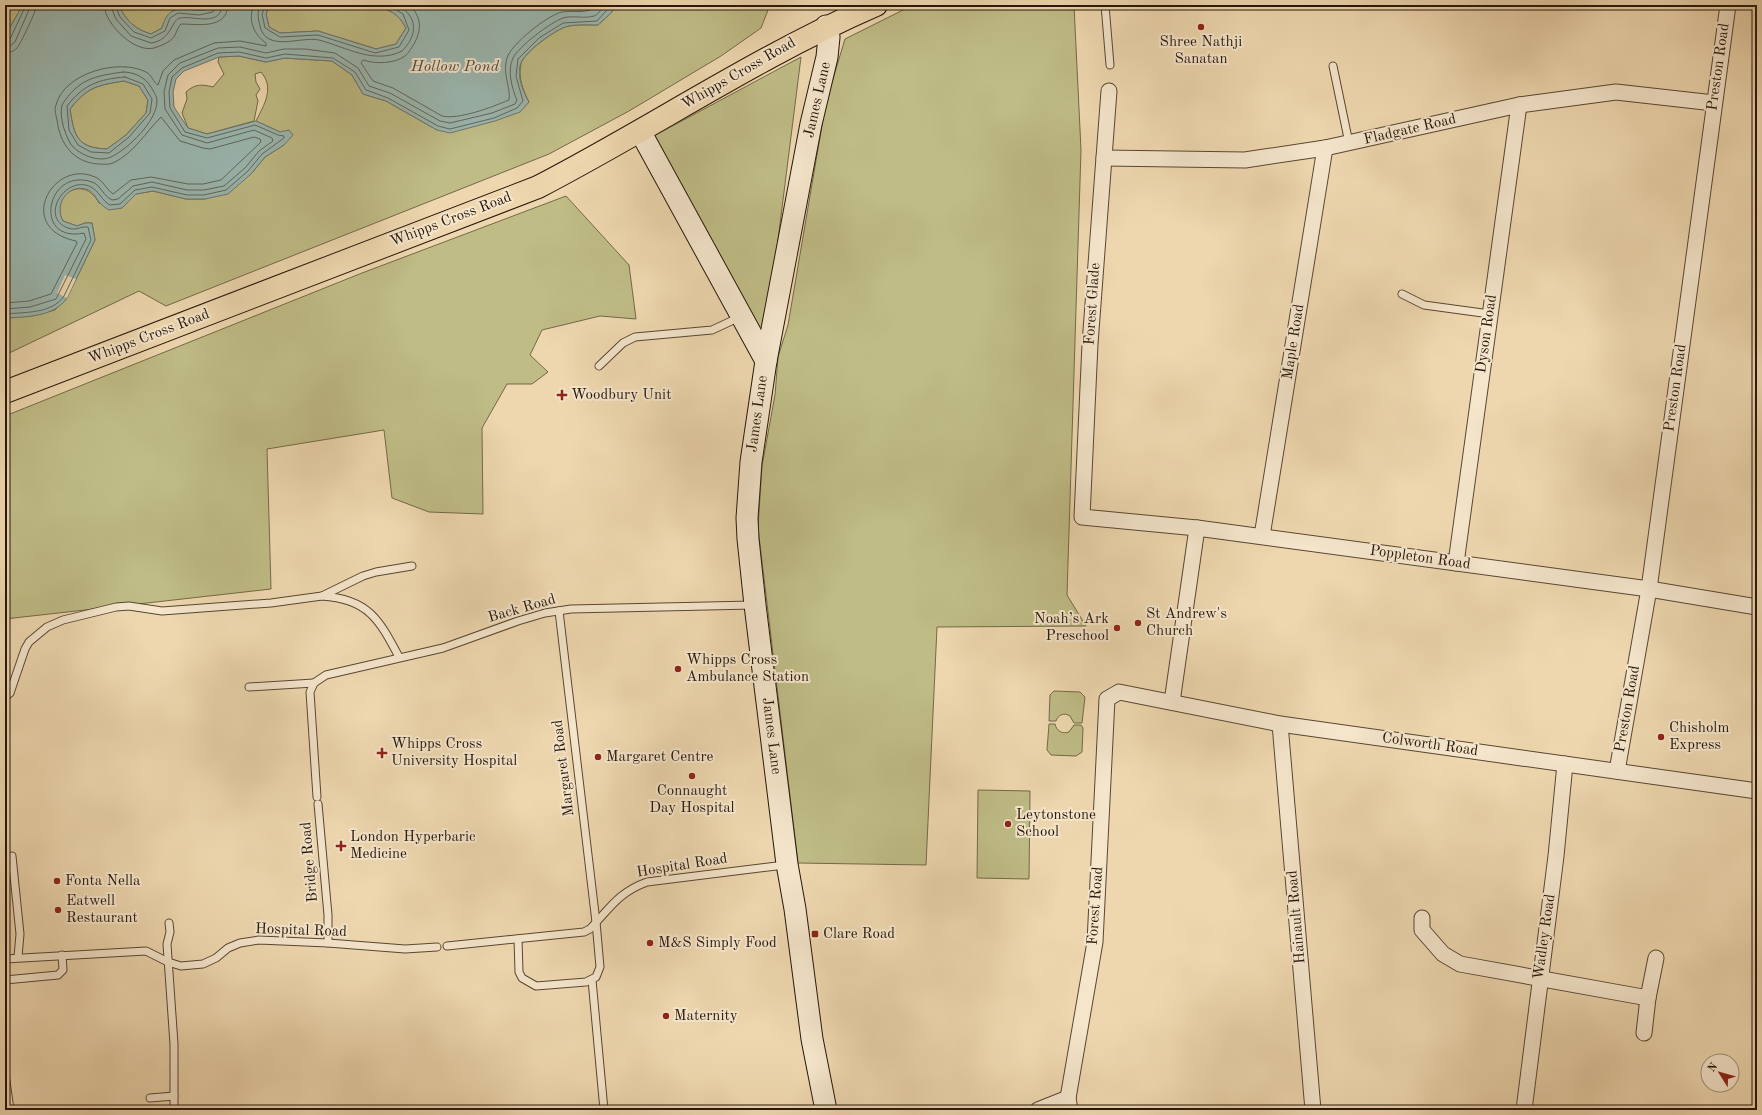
<svg xmlns="http://www.w3.org/2000/svg" width="1762" height="1115" font-family="'Old Standard TT',serif">
<rect width="100%" height="100%" fill="#eed7af"/>
<filter id="stains"><feTurbulence type="fractalNoise" baseFrequency=".005" numOctaves="4"/><feColorMatrix values="0 0 0 0 .2 0 0 0 0 .09 0 0 0 0 .02 0 0 0 .5 -.17"/></filter>
<radialGradient id="worn" r=".72"><stop offset=".6" stop-color="#630" stop-opacity="0"/><stop offset="1" stop-color="#630" stop-opacity=".3"/></radialGradient>
<g fill="#bfbc86" stroke="#736948">
<path d="M5,5H23L10,27L5,43Z"/>
<path d="M118,5H215C207,12 199,9 190,9C182,10 174,14 167,16L162,28L151,34C134,29 127,21 118,5Z"/>
<path d="M270,5H374C390,10 398,13 406,28L396,44L376,49L318,31L280,33L269,27L266,14Z"/>
<path d="M612,5H770L761,28L721,56L629,111L549,154L166,306L139,291L5,355V318L32,316L55,310L67,298L95,240L92,223H85L77,226L63,221C49,196 83,173 99,203L122,208L136,194L153,191L186,199H205L251,174L265,157L284,145L280,132L256,121C264,105 275,88 261,72L255,74L256,82L260,89L256,95L258,101L254,121L207,134L188,128L182,113L187,99L186,92C195,84 201,84 213,87L224,74L218,62L219,57L239,56L266,62L284,58L332,61L352,75L363,94L386,101L437,130L529,102C523,90 518,78 521,64C523,53 554,31 565,27C574,24 588,25 598,25L612,12Z"/>
<path d="M913,5H1074L1081,150L1067,595L1086,626L937,627L926,865L798,863L758,528L762,466L775,395L778,357L788,325L826,102L845,39Z"/>
<path d="M801,57L767,327L761,335L650,138Z"/>
<path d="M124,81L139,86L148,100L146,113L126,135L107,149C77,148 74,136 70,109C87,87 98,85 124,81Z"/>
<path d="M566,196L629,265L636,319L600,316L542,330L530,355L548,372L532,384H507L482,428L483,514L429,512L392,498L384,430L267,449L271,589L5,619V416L362,273Z"/>
<path d="M1054,691L1080,692L1085,697L1082,723H1074L1070,716C1064,712 1058,715 1056,721H1049L1050,695Z"/>
<path d="M1049,724H1055C1057,732 1063,734 1069,732L1074,725H1081L1083,728L1082,752L1076,756L1051,755L1047,750Z"/>
<path d="M978,790L1030,791L1029,879L977,878Z"/>
</g>
<path fill="#9bb8b1" stroke="#6d776e" fill-rule="evenodd" d="M23,5H118C127,21 134,29 151,34L162,28C163,24 165,19 167,16C179,0 201,18 215,5H270L266,14L269,27L280,33L318,31L376,49L396,44L406,28C398,13 390,10 374,5H612V12L598,25C588,25 574,24 565,27C552,32 528,50 522,61C515,73 523,92 529,102L520,112L495,121L450,133L437,130L386,101L363,94L352,75L332,61L285,58L266,62L239,56L219,57L184,71L176,79L173,92L174,107L188,128L207,134L256,121L280,132L289,130L293,135L284,145L265,157L251,174L228,194L205,199H186L153,191L136,194L122,208L109,210C106,208 101,205 99,202C96,198 94,193 89,190C70,182 53,203 63,221L77,226L85,223H92L95,240L67,298C54,317 26,317 5,318V43L10,27ZM124,81L139,86L148,100L146,113L126,135L107,149C77,148 74,136 70,109C87,87 98,85 124,81Z"/>
<path fill="#eed7af" d="M65,275L76,279L67,298L57,293Z"/>
<g fill="none" stroke-linecap="round" stroke-linejoin="round">
<g stroke="#61675e" stroke-width="1">
<path d="M104,5C105,25 137,56 157,47C163,45 172,41 175,35C177,31 178,27 181,24C197,24 227,30 228,5"/>
<path d="M110,5L116,19L131,36L151,43C172,40 171,20 180,18C192,15 221,28 222,5"/>
<path d="M115,5L120,17L134,32L151,38L165,31L170,18L178,13L199,15L213,12L217,5"/>
<path d="M260,5C257,13 258,17 260,26C266,53 301,36 319,40C346,47 374,65 402,51C418,35 418,17 398,5"/>
<path d="M266,5L262,14L265,28L280,37L318,35L375,53L399,47L409,30L403,14L388,5"/>
<path d="M409,5C422,17 422,29 414,44C411,48 409,53 405,56C394,64 375,64 363,60L361,63L373,81L393,88L442,116C459,120 492,107 509,100C511,87 502,74 507,58C511,44 548,15 562,12C574,10 589,15 597,5"/>
<path d="M5,42L10,39L26,5"/>
<path d="M5,47L10,46L15,42L31,5"/>
<path d="M5,53C10,52 13,52 17,48C20,45 37,9 37,5"/>
<path d="M123,72C134,72 145,77 151,87C153,91 157,96 157,101C157,121 128,149 111,157C98,163 77,154 70,143C65,133 59,118 62,105C78,79 95,76 123,72Z"/>
<path d="M125,77L143,84L152,99L150,113L129,137L109,153L91,152L78,145L69,130L67,106C83,85 99,79 125,77Z"/>
<path d="M5,303L29,301L51,294L77,243L76,241C14,228 53,158 95,177C103,180 106,189 113,194L131,180L151,177L188,184H203L221,180L261,142L260,139L254,137L210,149L203,148L180,141L161,117C146,132 134,153 113,163C108,165 103,164 98,164C73,162 60,144 57,120C56,115 54,110 56,105C64,73 119,58 146,72C152,75 153,82 158,85L163,71L174,60L214,43L240,41L266,46V43C254,35 247,19 254,5"/>
<path d="M5,309L30,307L56,299L86,239L84,233C32,244 46,166 92,182C101,185 103,196 112,200L118,199L133,186L152,182L187,190H204L224,186L245,168L259,151L273,141L272,138L254,130L207,143L182,135L165,109L164,92L168,75L180,63L218,48L240,47L266,53L284,49H305L335,53L358,68L369,86L390,93L440,121L450,123L492,113L515,104L517,100C512,89 507,70 513,58C518,47 551,22 563,18C572,15 584,19 594,16C598,15 602,9 603,5"/>
<path d="M5,314C25,312 52,314 64,296L91,240L88,227C81,226 76,231 68,228C39,218 65,174 91,187C99,191 102,201 110,205L120,204L135,190L152,187L187,195H204L226,190L248,171L262,154L284,138V136L278,135L255,125L207,138L185,132L170,108L169,92L172,77L182,68L218,53L239,52L266,58L285,54L333,58L355,72L366,90L388,98L438,126L450,129L494,118L517,108L523,101L516,76L518,59L539,38L563,23L597,21L607,10L608,5"/>
</g>
<defs>
<g id="lane">
<path d="M1105,5L1110,65"/>
<path d="M1333,66L1349,143"/>
<path d="M1402,294L1424,305L1490,314"/>
<path d="M599,366L623,343L635,337L712,330L740,317"/>
<path d="M322,596C368,599 379,619 399,657"/>
<path d="M249,687L314,683"/>
<path d="M5,697L10,693L25,649L29,642L47,627L63,620L116,607L129,606L162,611L271,603L322,596L363,576L376,572L412,566"/>
<path d="M317,797L310,692L314,683L326,675L443,648L518,621L545,613L571,609L753,605"/>
<path d="M318,804L328,915V943"/>
<path d="M12,856L20,934L18,957"/>
<path d="M169,923L170,932L167,944L174,1044V1110"/>
<path d="M518,939L519,972L522,978L536,986L586,982L596,977L600,967L596,922L559,611"/>
<path d="M447,946L584,932L590,929C610,908 619,892 647,882L785,865"/>
<path d="M5,959L146,951L168,962L181,966L203,964L216,958L228,948L240,943L259,940L328,943L405,949L437,947"/>
<path d="M5,980L58,975L63,970L62,955"/>
<path d="M592,980L604,1110"/>
<path d="M5,1074L10,1110"/>
<path d="M150,1098L174,1096"/>
</g>
<g id="street">
<path d="M1109,91L1090,344L1082,517L1197,528L1649,589L1757,607"/>
<path d="M1104,158L1245,160L1325,148L1519,105L1616,92L1714,103"/>
<path d="M1262,536L1325,148"/>
<path d="M1456,563L1519,105"/>
<path d="M1172,702L1197,528"/>
<path d="M1280,724L1313,1110"/>
<path d="M1617,771L1649,589L1728,5"/>
<path d="M1422,918V930L1443,954L1460,964L1648,998"/>
<path d="M1644,1033L1648,998L1656,958"/>
<path d="M1038,1110L1068,1098"/>
<path d="M1070,1110L1068,1098L1095,942L1107,699L1119,692L1280,724L1757,791"/>
<path d="M1524,1110L1556,856L1565,764"/>
</g>
<g id="secondary">
<path d="M826,26L829,37L827,57L811,124L766,361L751,462L747,518L748,539L755,605L787,864L795,909L812,1039L826,1110"/>
<path d="M640,131L766,361"/>
</g>
<path id="primary" d="M5,392L538,187C652,128 758,56 876,5"/>
</defs>
<use href="#lane" stroke="#594633" stroke-width="9"/>
<use href="#street" stroke="#594633" stroke-width="17"/>
<use href="#secondary" stroke="#27160a" stroke-width="23"/>
<use href="#primary" stroke="#27160a" stroke-width="24"/>
<use href="#lane" stroke="#f4e5cb" stroke-width="7"/>
<use href="#street" stroke="#f4e5cb" stroke-width="15"/>
<use href="#secondary" stroke="#f4e5cb" stroke-width="21"/>
<use href="#primary" stroke="#eed7af" stroke-width="22"/>
</g>
<g fill="#8f2418" stroke="#f4e5cb" stroke-width="1.5">
<circle cx="1201" cy="27" r="4"/>
<path d="M560 389h4v4h4v4h-4v4h-4v-4h-4v-4h4z"/>
<circle cx="1138" cy="623" r="4"/>
<circle cx="1117" cy="628" r="4"/>
<circle cx="678" cy="669" r="4"/>
<circle cx="1661" cy="737" r="4"/>
<path d="M380 747h4v4h4v4h-4v4h-4v-4h-4v-4h4z"/>
<circle cx="598" cy="757" r="4"/>
<circle cx="692" cy="776" r="4"/>
<circle cx="1008" cy="824" r="4"/>
<path d="M339 840h4v4h4v4h-4v4h-4v-4h-4v-4h4z"/>
<circle cx="57" cy="881" r="4"/>
<circle cx="58" cy="910" r="4"/>
<rect x="811" y="930" width="8" height="8" rx="2"/>
<circle cx="650" cy="943" r="4"/>
<circle cx="666" cy="1016" r="4"/>
</g>
<g text-anchor="middle" dominant-baseline="central" stroke-width="4" stroke-linejoin="round" paint-order="stroke">
<g font-size="15" fill="#27160a" stroke="#f4e5cb" text-anchor="start">
<text x="1201" y="42" text-anchor="middle">Shree Nathji<tspan x="1201" dy="17">Sanatan</tspan></text>
<text x="571" y="395">Woodbury Unit</text>
<text x="1146" y="614">St Andrew's<tspan x="1146" dy="17">Church</tspan></text>
<text x="1109" y="619" text-anchor="end">Noah’s Ark<tspan x="1109" dy="17">Preschool</tspan></text>
<text x="686" y="660">Whipps Cross<tspan x="686" dy="17">Ambulance Station</tspan></text>
<text x="1669" y="728">Chisholm<tspan x="1669" dy="17">Express</tspan></text>
<text x="391" y="744">Whipps Cross<tspan x="391" dy="17">University Hospital</tspan></text>
<text x="606" y="757">Margaret Centre</text>
<text x="692" y="791" text-anchor="middle">Connaught<tspan x="692" dy="17">Day Hospital</tspan></text>
<text x="1016" y="815">Leytonstone<tspan x="1016" dy="17">School</tspan></text>
<text x="350" y="837">London Hyperbaric<tspan x="350" dy="17">Medicine</tspan></text>
<text x="65" y="881">Fonta Nella</text>
<text x="66" y="901">Eatwell<tspan x="66" dy="17">Restaurant</tspan></text>
<text x="823" y="934">Clare Road</text>
<text x="658" y="943">M&amp;S Simply Food</text>
<text x="674" y="1016">Maternity</text>
</g>
<g font-size="15" fill="#27160a" stroke="#f4e5cb">
<text transform="translate(1719 67) rotate(-82)">Preston Road</text>
<text transform="translate(739 74) rotate(-30)">Whipps Cross Road</text>
<text transform="translate(818 100) rotate(-77)">James Lane</text>
<text transform="translate(1410 130) rotate(-13)">Fladgate Road</text>
<text transform="translate(451 220) rotate(-21)">Whipps Cross Road</text>
<text transform="translate(1093 304) rotate(-86)">Forest Glade</text>
<text transform="translate(1487 334) rotate(-82)">Dyson Road</text>
<text transform="translate(149 337) rotate(-21)">Whipps Cross Road</text>
<text transform="translate(1294 342) rotate(-81)">Maple Road</text>
<text transform="translate(1676 388) rotate(-82)">Preston Road</text>
<text transform="translate(758 414) rotate(-82)">James Lane</text>
<text transform="translate(1420 558) rotate(8)">Poppleton Road</text>
<text transform="translate(522 609) rotate(-16)">Back Road</text>
<text transform="translate(1628 709) rotate(-80)">Preston Road</text>
<text transform="translate(771 736) rotate(83)">James Lane</text>
<text transform="translate(1430 745) rotate(8)">Colworth Road</text>
<text transform="translate(564 768) rotate(-97)">Margaret Road</text>
<text transform="translate(310 862) rotate(-95)">Bridge Road</text>
<text transform="translate(682 866) rotate(-9)">Hospital Road</text>
<text transform="translate(1096 906) rotate(-86)">Forest Road</text>
<text transform="translate(1297 917) rotate(-95)">Hainault Road</text>
<text transform="translate(301 931) rotate(2)">Hospital Road</text>
<text transform="translate(1545 937) rotate(-82)">Wadley Road</text>
</g>
<g font-size="16" font-style="italic" fill="#504f44" stroke="#f4e5cb">
<text x="455" y="67">Hollow Pond</text>
</g>
</g>
<rect width="1762" height="1115" fill="none" stroke="#eed7af" stroke-width="20"/>
<rect x="6" y="6" width="1750" height="1103" fill="none" stroke="#27160a" stroke-width="2"/>
<rect x="10" y="10" width="1742" height="1095" fill="none" stroke="#27160a"/>
<g transform="translate(1720 1073) rotate(307)"><circle r="19" fill="#f4e5cb" stroke="#a2927e"/>
<path d="M0-3L7 15L0 10L-7 15Z" fill="#8f2418"/>
<text y="-6" font-size="11" font-weight="bold" text-anchor="middle" fill="#27160a">N</text>
</g>
<rect width="100%" height="100%" filter="url(#stains)"/>
<rect width="100%" height="100%" fill="url(#worn)"/>
</svg>
